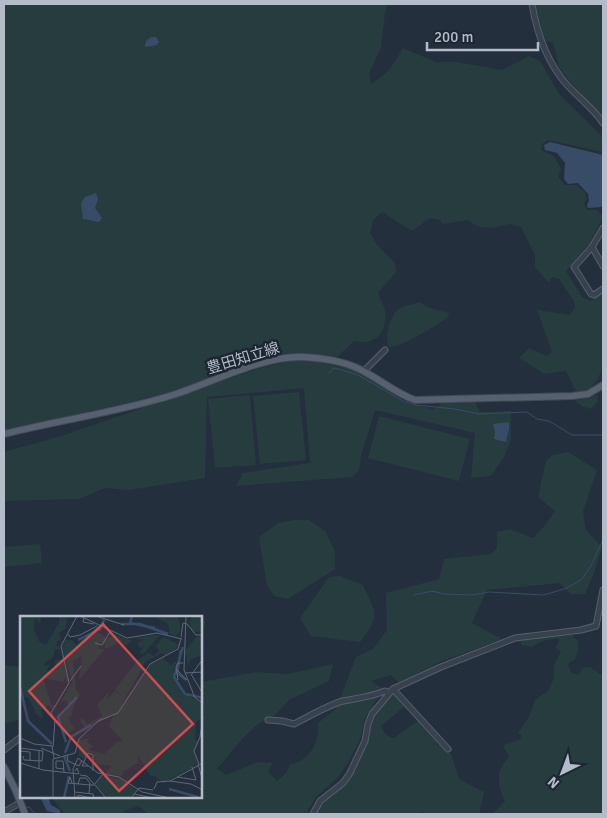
<svg xmlns="http://www.w3.org/2000/svg" width="607" height="818" font-family="Signika,'Noto Sans JP',sans-serif">
<rect width="100%" height="100%" fill="#242f3e"/>
<g fill="#263c3f">
<path d="M4,4H388L385,13L381,48L369,73L371,84C389,72 392,67 403,48L436,62H456L502,70L529,56L540,61L559,94L603,137V152L548,140L542,144L541,150L554,156L561,169L558,176L565,185H577L585,192L587,199L584,203L587,210H597L603,217L589,244L566,271L582,297L590,301L603,294V366L598,379L589,389L576,392L566,371L544,374L519,358L529,348L546,356L552,352L537,310L570,315L575,307L574,301L559,279L552,277L549,283L535,267V255L521,227L510,224L492,228L479,227L467,220L442,224L440,220L430,218L412,231L382,212L373,220L370,233L378,246L395,263L396,272L378,293C380,299 385,306 385,312C387,333 375,346 354,341L337,357L300,354H276L176,391L4,432Z"/>
<path d="M535,4H603V117L576,89L559,67L553,43L544,41Z"/>
<path d="M419,302L427,307L449,313L448,317C439,324 399,349 389,347C384,338 390,314 399,309C405,305 412,305 419,302Z"/>
<path d="M297,359L317,362L352,369L374,381L403,401L433,410L442,403L475,402L480,412L511,411V440L504,457L491,476L471,478L475,433L375,410L361,456L359,470L352,477L236,486L243,473L310,463L304,388L207,397L205,478L129,490L105,488L79,499L4,501V452L58,437L257,369Z"/>
<path d="M299,392L306,460L260,464L253,396Z"/>
<path d="M598,394L597,402L591,409L582,406L576,402V400L590,398Z"/>
<path d="M250,395L256,465L215,468L208,399Z"/>
<path d="M379,416L470,439L459,481L368,458Z"/>
<path d="M568,452L597,470L583,511L586,530L602,547L594,573L585,594H570L560,583L487,590L472,623L502,639L440,662L399,683L391,675L371,681L383,689L365,719L360,739L348,763L338,777L316,797L306,814H149L138,806L124,811L122,814H64C61,807 55,804 52,797H201V682L256,672L287,674L333,664L329,681L289,700L275,715L259,723L242,739L217,769L226,775L258,762L273,763L268,771L277,781L286,773L290,764C310,762 320,741 318,723L336,709L356,657L373,649L387,630L386,593L439,579L444,559L491,554L497,548V532L510,529L533,538L546,524L555,511L538,497L546,461L553,455Z"/>
<path d="M294,520H309L326,532L335,552V569L288,599L274,596L267,585L259,537L278,523Z"/>
<path d="M40,544L42,563L4,567V547Z"/>
<path d="M340,576L363,585C376,614 381,616 360,642L311,636L300,618L329,577Z"/>
<path d="M565,635H572L578,641V650L575,659L568,664L571,672L577,675L579,674L583,668L590,667L603,676V814H492L505,801C500,790 497,782 500,770C502,765 507,760 509,756L504,748V745L521,739V735L518,733L529,717L535,700L548,691L554,678V665L561,651L555,648L559,642V639C552,638 537,642 533,647L521,645V641L526,639Z"/>
<path d="M4,665L21,667V719L4,724Z"/>
<path d="M395,693L405,706L381,726C383,732 388,738 394,738L419,720L436,739L437,745H441L451,754L459,779L484,792L479,814H429L423,812L418,814H315C319,807 323,801 329,796C335,791 343,787 347,781C363,753 366,711 395,693Z"/>
</g>
<g fill="#394c67">
<path d="M151,37H156L159,42L157,45L146,47L145,46L146,41Z"/>
<path d="M550,142L603,155V204L601,207L588,208L587,205L589,201L588,194L578,183L568,184L564,179L565,163L557,153L545,150L544,145Z"/>
<path d="M96,193L98,199L95,208L102,218L99,222L83,219L81,203L85,197Z"/>
<path d="M509,422V429L506,442L494,439L495,432L493,424Z"/>
<path d="M40,797H48L51,805L60,810V814L47,811Z"/>
</g>
<g fill="none" stroke-linecap="round" stroke-linejoin="round">
<g stroke="#394c67" stroke-width="1">
<path d="M329,373L334,368L358,375L403,401L416,405L455,409L479,414L527,412L537,419L549,421L572,435H603"/>
<path d="M414,595L432,591L444,594L472,595L489,592L543,595L554,592L567,588L582,579L591,566L603,540"/>
<path d="M24,808L29,807L35,814"/>
</g>
<defs>
<g id="minor">
<path d="M532,4C537,34 547,63 568,86C579,98 594,109 603,123"/>
<path d="M603,228L592,247L574,267L591,294L594,295L603,289"/>
<path d="M592,247L603,266"/>
<path d="M364,371L385,350"/>
<path d="M393,689L448,749"/>
<path d="M268,720L282,721L294,724C306,718 330,704 343,701C358,698 371,697 385,691L389,693"/>
<path d="M4,750L21,737"/>
<path d="M4,812L16,805"/>
<path d="M313,814L320,801L343,783L350,773L365,741L368,724L372,714L393,689L441,667L515,638L581,630L596,626L603,590"/>
</g>
<g id="major">
<path d="M4,434C60,420 118,412 173,395C211,383 264,355 303,357C323,358 348,362 365,372C382,381 397,394 415,400L572,396L588,394L603,385"/>
<path d="M4,767L15,789L25,814"/>
</g>
</defs>
<use href="#minor" stroke="#565f6c" stroke-width="7"/>
<use href="#major" stroke="#414a57" stroke-width="8"/>
<use href="#minor" stroke="#38414e" stroke-width="5"/>
<use href="#major" stroke="#56606e" stroke-width="6"/>
</g>
<g text-anchor="middle" dominant-baseline="central" stroke-width="5" stroke-linejoin="round" paint-order="stroke">
<g font-size="15" fill="#b4bcc9" stroke="#1d2633">
<text transform="translate(243 358) rotate(-17)">豊田知立線</text>
</g>
</g>
<g transform="translate(20 616)">
<rect width="182" height="182" fill="#242f3e"/>
<path d="M0,0H22L20,7L15,3L14,13L19,25L26,29L39,7V0H48L45,13L39,17L41,23L36,26L38,27L35,31L39,30L40,33H35L33,41L24,47L25,50L30,49L26,55L31,56L36,50L35,45L43,43L48,66L46,67V61L43,66L23,62L32,90L39,87L33,94L29,89L21,94L23,102L17,99L9,83L2,80ZM133,0H158L161,14L155,21L150,18L148,8ZM169 8a8 8 0 1 1 16 0a8 8 0 1 1-16 0ZM74,15L82,18L87,24L84,27L93,18L112,25L106,30L102,26L85,33V28L78,26L79,33H85L59,64L62,39L55,45L53,44L56,74L60,78L52,95L53,98L48,102L55,114L48,117L36,100L48,90L46,84L41,86L52,66L42,31L45,24H52L57,30L63,22L67,25V18ZM132,19H140L122,39L120,36L124,30L120,32L117,27L124,23H112ZM143,21L160,29L146,40L142,37L126,45L97,97L65,114L60,104L63,102L67,108L82,100L77,89L90,75L86,84L95,75L101,80L95,73L118,44L128,37L134,40L139,35L136,30ZM176,21H182V38L170,44L168,50L165,35ZM143,42L151,49L157,44L153,56L158,68L165,78L182,87L181,102L176,106L175,124L179,125L174,135L179,148L143,167L134,159L131,161L118,139V147L104,155L102,160L84,158L91,150L75,148L74,138L69,136L64,143L59,140V124L70,122L67,126L73,130L69,134L84,138L97,126L103,125L89,110L92,102L131,48ZM82,160L102,163L117,175L109,182H101V177V182H88L75,169Z" fill="#263c3f"/>
<path fill="none" stroke="#394c67" stroke-width="2.5" d="M112,0L110,7L135,12M101,8H120L148,18M58,24L80,13L84,4M163,31L154,61L165,78L183,82M161,34L157,57L166,64M0,70L8,105L32,128M46,126L38,101L57,81M45,137L51,121L71,109M44,140L50,155M149,173L178,181M44,182L49,160"/>
<path fill="none" stroke="#5e6776" stroke-width="1" d="M60,0L107,22L137,17L162,23M76,0L104,9M166,0L164,54L175,82L183,87M64,2L63,6L74,8M48,18L50,21L60,19L77,10M161,21L163,7L167,8L176,19H183M75,27L82,29L90,16M156,53L167,64M165,57L183,56M171,58L183,78M172,58L183,43M158,64L156,51L158,47H163M50,65L61,50M0,122L14,128L32,130L34,142M33,131L35,104L31,97L49,67L41,30L57,0M0,132L23,135L22,145L4,144L3,140M21,132L40,140M19,134V153M0,135L10,136V145M47,139L48,145L59,150L62,144M36,145H43L44,156M36,145V152L44,153M0,147L23,154L59,158L57,152L55,155M178,148L183,166M179,148L174,135L180,121L183,101M68,150H62L68,137L73,139V155M60,159L67,160L74,168M157,161L176,164L172,151M150,165L171,168L183,174M52,167L50,161L48,167L70,169H74L82,159M58,168L60,162H66L70,167L69,177M75,169L86,182M134,173L137,166L150,165L183,147M55,176L73,178L74,182M114,178L133,182M33,182V143L55,137L59,123L78,105L98,97L130,48L158,33L161,23M55,182L53,153L58,142L78,157L99,161L122,176L150,182M58,182V179L71,182M111,182L119,172L133,174"/>
<path fill="#ce4d50" fill-opacity="0.15" stroke="#ce4d50" stroke-width="2.5" d="M83,8L173,108L99,175L9,75Z"/>
<rect width="182" height="182" fill="none" stroke="#b4bcc9" stroke-width="2.5"/>
</g>
<rect width="607" height="818" fill="none" stroke="#b4bcc9" stroke-width="10"/>
<g transform="translate(562 773) rotate(222)" stroke="#1d2633" stroke-width="4" paint-order="stroke">
<path d="M0-4L9 19L0 12L-9 19Z" fill="#b4bcc9"/>
<text y="-8" font-size="14" font-weight="bold" text-anchor="middle" fill="#b4bcc9">N</text>
</g>
<path d="M427 42v8h111v-8" fill="none" stroke="#b4bcc9" stroke-width="2.5"/>
<text x="434" y="42" font-size="15" fill="#b4bcc9" stroke="#1d2633" stroke-width="4" paint-order="stroke">200 m</text>
</svg>
